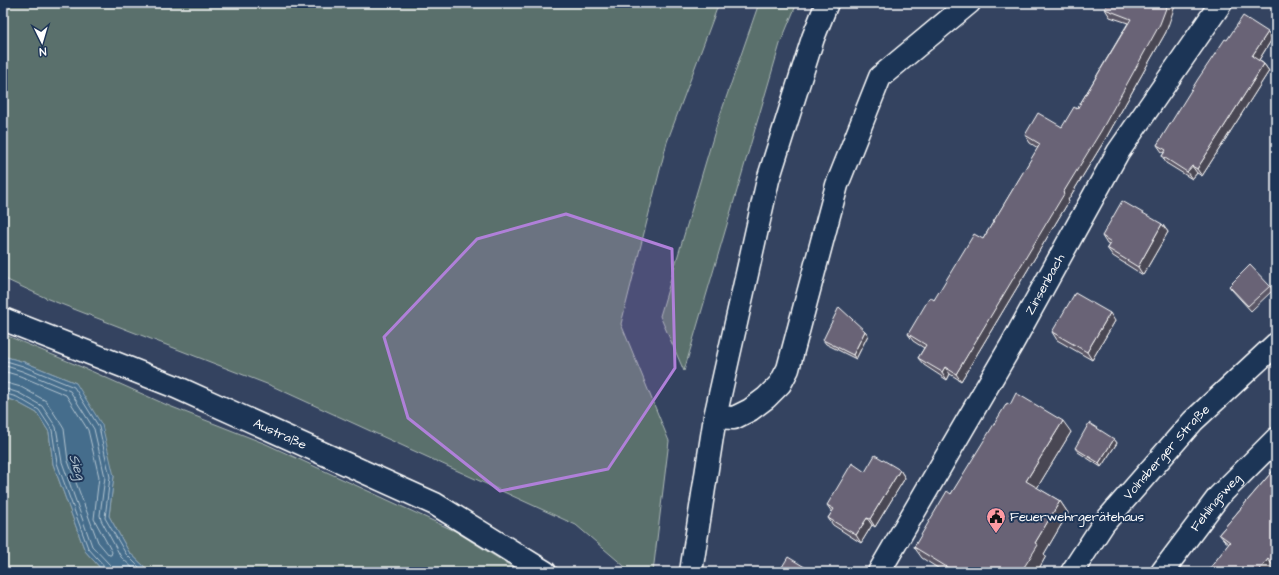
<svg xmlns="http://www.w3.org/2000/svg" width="1279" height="575" font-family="'Architects Daughter',sans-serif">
<rect width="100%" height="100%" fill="#344360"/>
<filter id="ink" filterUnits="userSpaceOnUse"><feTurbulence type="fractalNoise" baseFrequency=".025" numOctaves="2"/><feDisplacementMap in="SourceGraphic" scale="8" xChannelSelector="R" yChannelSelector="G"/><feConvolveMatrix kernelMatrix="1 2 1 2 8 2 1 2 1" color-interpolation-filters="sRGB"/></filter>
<g filter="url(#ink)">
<g fill="#5a706c" stroke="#acb8b6">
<path d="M3,3H719L667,142L621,324L669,441L653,572H631L576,525L272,386L48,299L3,278Z"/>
<path d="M759,3H797L780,44L684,371L660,316L717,124Z"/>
<path d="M3,334L91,371L167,405L266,444L455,531L520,572H150L129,552L109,516L114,476L76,383L24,362L3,356Z"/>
<path d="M3,397L15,401L37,413L49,432L53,464L85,551L104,572H3Z"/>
</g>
<path fill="#446d8c" stroke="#8fa7ba" d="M3,356L24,362L76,383L102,425L114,476L109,516L129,552L150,572H104L85,551L53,464L49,432L37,413L15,401L3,397Z"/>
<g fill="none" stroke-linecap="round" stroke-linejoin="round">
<g stroke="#b4c5d1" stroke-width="1">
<path d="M3,360L23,366L74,387L99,427L110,477L105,518L126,554L144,572"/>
<path d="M3,365L22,371L70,391L94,429L105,477L100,515L101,520L121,557L137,572"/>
<path d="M3,371L20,376L66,395L88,430L99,477L94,519L112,552L111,555H109L98,542L68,461L64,429L61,424L46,401L21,387L3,382"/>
<path d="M3,388L19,393L42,406L56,427L62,462L92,546L110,565L112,572"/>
<path d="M3,393L17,397L39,410L52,430L57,463L88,548L106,568L107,572"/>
</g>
<defs>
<g id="minor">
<path id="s1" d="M3,319L176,387L435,504L545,572"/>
<path d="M715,417L734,418L750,410L766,398L780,384L788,369L837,185L880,77L969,3"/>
<path id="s2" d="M879,572L1012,344L1118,152L1221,3"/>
<path id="s3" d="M1072,572L1104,523L1193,421L1276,344"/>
<path id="s4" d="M1162,572L1219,496L1276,439"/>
</g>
<path id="tertiary" d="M691,572L715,417L768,180L813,38L827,3"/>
</defs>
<use href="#minor" stroke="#fff" stroke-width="25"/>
<use href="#tertiary" stroke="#fff" stroke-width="25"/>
<use href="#minor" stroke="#1d3557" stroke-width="22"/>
<use href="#tertiary" stroke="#1d3557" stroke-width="22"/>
</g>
<g fill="#5a5665" stroke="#fff">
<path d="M1107,3L1166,32L1106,138L1068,200L1069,201L961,381L950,374L947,380L924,365L918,358L924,348L913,341L908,334L934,300L983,239L1038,148L1030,143L1025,135L1062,127L1077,109L1128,23L1110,17L1105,9Z"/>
<path d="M1272,39L1259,60L1264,64L1269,71L1202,176L1197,173L1192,179L1166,163L1162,156L1164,153L1162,152L1157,145L1227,40Z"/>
<path d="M1162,224L1168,232L1143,275L1113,256L1107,248L1109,245L1107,244L1102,236Z"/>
<path d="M1229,286H1270L1273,290L1251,311L1232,290Z"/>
<path d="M1115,321L1092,360L1057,340L1052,332Z"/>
<path d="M865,331L868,335L856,359L826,344L823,340Z"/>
<path d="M1010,405L1071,432L1037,488L1060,501L1068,513L1044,554L1046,556L1037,572H944L922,558L914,547L951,494Z"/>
<path d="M1114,439L1117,443L1101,467L1078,452L1075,448Z"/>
<path d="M1276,467V567L1273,566L1268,572H1207L1229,544L1224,540L1219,534Z"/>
<path d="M900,470L905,478L875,527L872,525L861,543L833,525L828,518L832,512L827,505L865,472Z"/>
</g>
<g fill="#4a4653" stroke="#fff">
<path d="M1168,3H1176L1166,32L1106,138L1068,200L1069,201L961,381L956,374L1063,193Z"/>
<path d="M1268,32L1272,39L1257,63L1252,56Z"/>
<path d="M1264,64L1269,71L1202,176L1197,169Z"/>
<path d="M1192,166L1197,173L1192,179L1187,172Z"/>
<path d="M1162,224L1168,232L1143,275L1138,267Z"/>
<path d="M1110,313L1115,321L1092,360L1087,352Z"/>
<path d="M865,331L868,335L856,359L853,355Z"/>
<path d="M945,367L950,374L947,380L942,372Z"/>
<path d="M1063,421L1071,432L1034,493L1026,481Z"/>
<path d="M1114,439L1117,443L1101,467L1099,463Z"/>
<path d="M900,470L905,478L875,527L870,519Z"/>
<path d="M1060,501L1068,513L1044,554L1046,556L1037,572H1021L1035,543Z"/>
<path d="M867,518L872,525L861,543L856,535Z"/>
<path d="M1268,559L1273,566L1268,572H1258Z"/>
</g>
<g fill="#696476" stroke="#fff">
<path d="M1107,3H1168L1160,24L1101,131L1063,193L1064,194L956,374L945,367L942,372L918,358L926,345L908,334L930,297L934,300L974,234L983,239L1040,144L1025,135L1038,113L1062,127L1074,107L1077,109L1131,19L1105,9Z"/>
<path d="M1243,16L1268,32L1252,56L1264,64L1197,169L1192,166L1187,172L1162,156L1166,150L1157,145L1198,79L1225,39L1227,40Z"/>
<path d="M1122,201L1162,224L1138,267L1107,248L1111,242L1102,236Z"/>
<path d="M1250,265L1270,286L1248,306L1229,286Z"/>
<path d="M1075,293L1110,313L1087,352L1052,332Z"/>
<path d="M839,307L865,331L853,355L823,340Z"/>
<path d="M1016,393L1063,421L1026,481L1060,501L1035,543L1038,545L1021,572H955L914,547L947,491L951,494L1007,403L1010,405Z"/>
<path d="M1089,423L1114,439L1099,463L1075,448Z"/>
<path d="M875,455L900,470L870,519L867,518L856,535L828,518L834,509L827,505L852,463L865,472Z"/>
<path d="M1276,467V562L1268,559L1258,572H1207L1230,542L1219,534Z"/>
<path d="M788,557L813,572H779Z"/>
</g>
</g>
<path fill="#b080d9" fill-opacity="0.2" stroke="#b080d9" stroke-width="3" stroke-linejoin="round" d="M566,214L672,249L675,368L608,469L500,491L408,418L384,337L477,239Z"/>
<defs>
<symbol id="civic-pin" viewBox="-11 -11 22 30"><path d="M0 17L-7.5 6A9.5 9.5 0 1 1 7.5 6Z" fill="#ff9aa2" stroke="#1d3557"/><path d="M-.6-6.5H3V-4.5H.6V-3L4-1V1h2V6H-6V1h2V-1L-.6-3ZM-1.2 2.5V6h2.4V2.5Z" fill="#111"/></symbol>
</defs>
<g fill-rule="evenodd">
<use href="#civic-pin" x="985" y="506" width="22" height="30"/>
</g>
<g text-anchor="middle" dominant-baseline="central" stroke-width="4" stroke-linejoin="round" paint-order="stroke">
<g font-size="13" fill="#fff" stroke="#1d3557">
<text stroke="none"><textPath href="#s2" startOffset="332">Zinsenbach</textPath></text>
<text stroke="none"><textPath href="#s1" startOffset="300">Austraße</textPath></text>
<text stroke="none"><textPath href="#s3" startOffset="153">Volnsberger Straße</textPath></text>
<text stroke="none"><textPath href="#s4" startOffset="88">Fehlingsweg</textPath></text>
</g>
<g font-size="13" fill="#fff" stroke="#1d3557" text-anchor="start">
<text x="1010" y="517">Feuerwehrgerätehaus</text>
</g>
<g font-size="14" font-style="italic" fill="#b4c5d1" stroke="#1d3557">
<text transform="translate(77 467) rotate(71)">Sieg</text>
</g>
</g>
<rect width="1279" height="575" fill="none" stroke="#1d3557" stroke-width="16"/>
<rect x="8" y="8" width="1263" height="559" fill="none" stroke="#fff" stroke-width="1.5" filter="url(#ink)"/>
<g transform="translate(42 42) rotate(175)" stroke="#1d3557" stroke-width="3" paint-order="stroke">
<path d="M0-3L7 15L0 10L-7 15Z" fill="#ffffff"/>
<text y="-6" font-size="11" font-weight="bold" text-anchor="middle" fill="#ffffff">N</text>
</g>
</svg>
